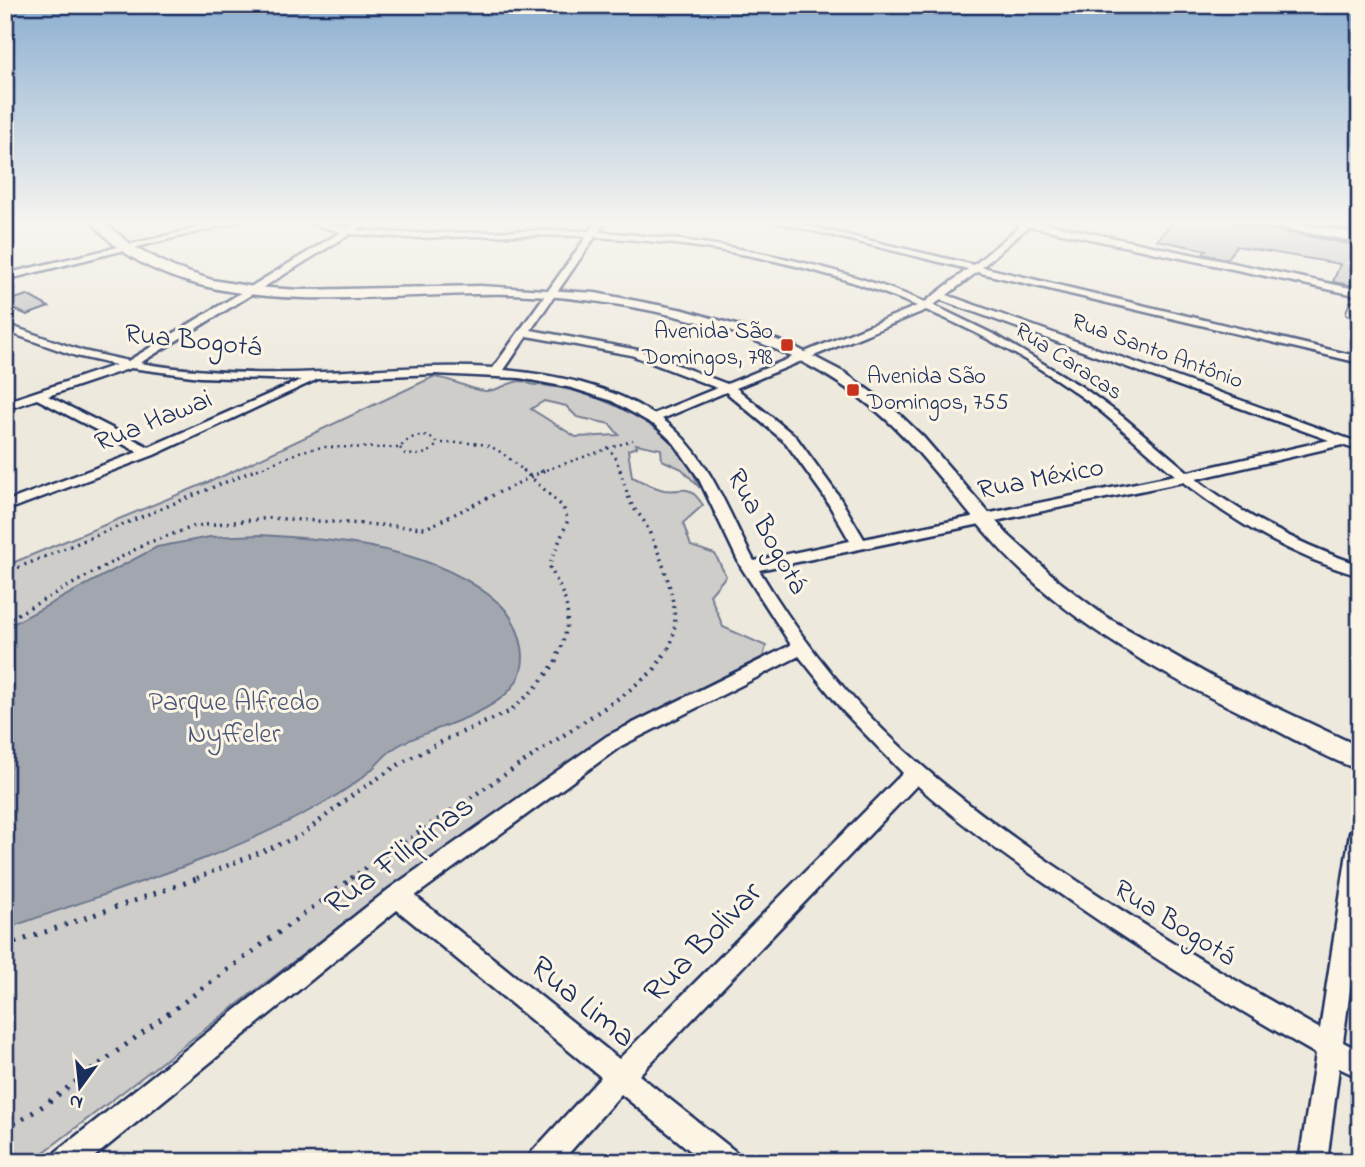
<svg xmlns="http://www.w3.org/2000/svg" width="1365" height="1167" font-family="'Indie Flower',sans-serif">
<rect width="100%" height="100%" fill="#eee9dd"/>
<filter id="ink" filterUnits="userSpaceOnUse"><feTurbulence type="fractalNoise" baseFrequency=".0143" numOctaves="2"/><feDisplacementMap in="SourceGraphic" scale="14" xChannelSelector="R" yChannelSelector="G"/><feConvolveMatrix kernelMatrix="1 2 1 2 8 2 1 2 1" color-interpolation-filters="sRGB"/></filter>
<g filter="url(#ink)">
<path fill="#cfcdca" stroke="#757e94" stroke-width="2" fill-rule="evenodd" d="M433,377C452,378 466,389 485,391C497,392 508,382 520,381C525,381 531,385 536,385C582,387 649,414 679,450C689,461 694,474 700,488L682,469L662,460L661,449L636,444L637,447L628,450L632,477C642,481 654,488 664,490C685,493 686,481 703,505L683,523L691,546L715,554L726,576L710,595L723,627L766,646L763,657L612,732L378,897L31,1162H5V566L223,476ZM544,401L566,406L577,417L610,424L619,435L576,437L531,409Z"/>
<path fill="#a2a7af" stroke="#6c778f" stroke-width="2" d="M261,535C342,540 438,548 501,605C512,616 519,632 522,647C534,712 434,723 396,747C386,753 380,762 372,769C358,782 338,795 320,805C221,860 111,891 5,929V628L157,547L210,537Z"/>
<g fill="#babbbe" stroke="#1b2f5e" stroke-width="2">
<path d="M1174,221H1226L1360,246V287L1333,282L1340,264L1236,246L1228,259L1203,254L1206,250L1157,240Z"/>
<path d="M27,295L49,307L27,315L5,305V302Z"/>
</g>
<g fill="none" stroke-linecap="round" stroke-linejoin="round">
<defs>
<path id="lane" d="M1349,313L1352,305L1360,303"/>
<g id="street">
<path d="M228,221H241L5,280V274Z"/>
<path d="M303,221H315L347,228L360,221H369L357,230C434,238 513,228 590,231L598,221H606L599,232C711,240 820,259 925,302L968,269L773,221H786L974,265L1021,225L1017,224V221H1034L1360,290V296L1029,226L982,267L1360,357V363L977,272L947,295L1360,443V451L1342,445L1196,479C1245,517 1301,545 1360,565V576C1295,558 1235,523 1183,482L759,570C793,627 835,682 882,729C939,785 1004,832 1070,876C1151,931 1235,981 1320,1029L1350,833L1353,826L1360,824V914L1343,1042L1360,1051V1078L1339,1068L1327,1162H1299L1316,1054C1226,1003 1138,949 1053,889C1006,857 959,823 917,785L639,1075L736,1152L740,1162H704L621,1094L561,1162H528L532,1152L601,1077L397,910L88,1162H52L56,1152L389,889L607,736L791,645L741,567L698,477L674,443L656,426L612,401L572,388L520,378L435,374L318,379L154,455L5,511V502L138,452L37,399L5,410V402L116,365L76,356L5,331V324L83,351L128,361L341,232ZM350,234L411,238L517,235L587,236L493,368C436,364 379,370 322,372C261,375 200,373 140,363ZM595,237C706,243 815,263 917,306L727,384L638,350L531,330ZM941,300L1329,440L1188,472L1123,417L1082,387L997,336L933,305ZM926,310C983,334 1039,365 1089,402C1119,425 1146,451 1175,475L864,539L838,495L796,437L736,388ZM527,336L631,355L717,388L653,414C609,385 556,375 504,370ZM131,368L200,377L301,380L149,447L48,396ZM726,392L786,443L824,496L850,541L754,561C727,511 709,454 662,419ZM799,656L843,711L903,773L619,1059L415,896L621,746Z"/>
</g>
<path id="secondary" d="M91,221H102L133,246L173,267L212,280L254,287L300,290L480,286L595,293L684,310L739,326L793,346L845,373L892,407L923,437L1007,534L1061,583L1106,617L1216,679L1360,747V770C1328,759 1298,741 1268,726C1181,684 1095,640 1024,573C981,533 949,485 909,442C860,388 794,353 726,330C656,308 585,297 512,294C388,290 179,331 91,221Z"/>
<path id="primary" d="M1258,221H1284L1360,234V242L1264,225Z"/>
</defs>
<use href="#lane" stroke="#1b2f5e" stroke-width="8"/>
<use href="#street" stroke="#1b2f5e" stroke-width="5"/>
<use href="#secondary" stroke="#1b2f5e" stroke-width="5"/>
<use href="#primary" stroke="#1b2f5e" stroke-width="6"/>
<g stroke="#1b2f5e" stroke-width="2.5" stroke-dasharray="2 4.5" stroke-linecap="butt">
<path d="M607,447L615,456L621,472"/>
<path d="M400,448L405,454C419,456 430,455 438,443"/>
<path d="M251,472L302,451L323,447L400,448C409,435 426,431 438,443C486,443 488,439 525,472"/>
<path d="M540,472L633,440"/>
</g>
<g stroke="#1b2f5e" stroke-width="3.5" stroke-dasharray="2 5" stroke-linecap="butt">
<path d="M523,470L563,507L568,520L549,566C567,600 574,612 560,651"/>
<path d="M620,470C624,482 627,496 633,507C637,513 643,518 646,525C661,556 688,620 667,651"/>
<path d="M5,573L255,470"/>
<path d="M5,621L147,543L196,526L270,518L426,528L545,470"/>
</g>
<g stroke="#1b2f5e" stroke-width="4.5" stroke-dasharray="2 6" stroke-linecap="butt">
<path d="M197,878L300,836L354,794L401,763L451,737L509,712L534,690L555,663L560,649"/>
<path d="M351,878L625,694L654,670L668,649"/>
</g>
<g stroke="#1b2f5e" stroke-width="5" stroke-dasharray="2.5 8" stroke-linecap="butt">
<path d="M5,946L202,877"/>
<path d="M5,1130L40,1108L354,877"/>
</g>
<use href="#lane" stroke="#fcf5e5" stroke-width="4.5"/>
<use href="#street" fill="#fcf5e5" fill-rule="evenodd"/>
<use href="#secondary" fill="#fcf5e5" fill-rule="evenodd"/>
<use href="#primary" fill="#fcf5e5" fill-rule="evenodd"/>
</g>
</g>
<linearGradient id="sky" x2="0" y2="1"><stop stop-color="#8cafd1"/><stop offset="0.58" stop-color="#f7f5f0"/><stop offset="1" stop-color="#f7f5f0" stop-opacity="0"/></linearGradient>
<rect width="1365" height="384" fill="url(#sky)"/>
<g fill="#c8321e" stroke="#fcf5e5" stroke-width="2.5">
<rect x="780" y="338" width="14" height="14" rx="3.5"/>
<rect x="846" y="383" width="14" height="14" rx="3.5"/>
</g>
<g text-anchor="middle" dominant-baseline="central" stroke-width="6" stroke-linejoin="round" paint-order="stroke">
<g font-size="23" fill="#1b2f5e" stroke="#fcf5e5" text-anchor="end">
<text x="773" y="332">Avenida São<tspan x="773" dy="26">Domingos, 798</tspan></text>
<text x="867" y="377" text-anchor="start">Avenida São<tspan x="867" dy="26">Domingos, 755</tspan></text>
</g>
<g font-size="23" fill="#1b2f5e" stroke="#fcf5e5">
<text transform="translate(1157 352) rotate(20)">Rua Santo Antônio</text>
<text transform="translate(1068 362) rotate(33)">Rua Caracas</text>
</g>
<g font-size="28" fill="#1b2f5e" stroke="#fcf5e5">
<text transform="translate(193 342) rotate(6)">Rua Bogotá</text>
<text transform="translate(154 422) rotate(-22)">Rua Hawai</text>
<text transform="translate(1041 480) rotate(-11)">Rua México</text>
<text transform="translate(766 532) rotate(61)">Rua Bogotá</text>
<text transform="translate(1174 924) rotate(32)">Rua Bogotá</text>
</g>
<g font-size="28" fill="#485679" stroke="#fcf5e5">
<text x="234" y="703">Parque Alfredo<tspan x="234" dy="32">Nyffeler</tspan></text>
</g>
<g font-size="33" fill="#1b2f5e" stroke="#fcf5e5">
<text transform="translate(400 856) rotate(-37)">Rua Filipinas</text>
<text transform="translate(704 943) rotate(-46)">Rua Bolivar</text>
<text transform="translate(582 1003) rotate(39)">Rua Lima</text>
</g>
</g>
<rect width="1365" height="1167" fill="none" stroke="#fcf5e5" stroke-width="28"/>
<rect x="14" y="14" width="1337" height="1139" fill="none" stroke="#1b2f5e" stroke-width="2.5" filter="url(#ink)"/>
<g transform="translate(80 1087) rotate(195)" stroke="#fcf5e5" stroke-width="5" paint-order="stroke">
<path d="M0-5L12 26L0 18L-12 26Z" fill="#1b2f5e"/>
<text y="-10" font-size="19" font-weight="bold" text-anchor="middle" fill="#1b2f5e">N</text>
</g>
</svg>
